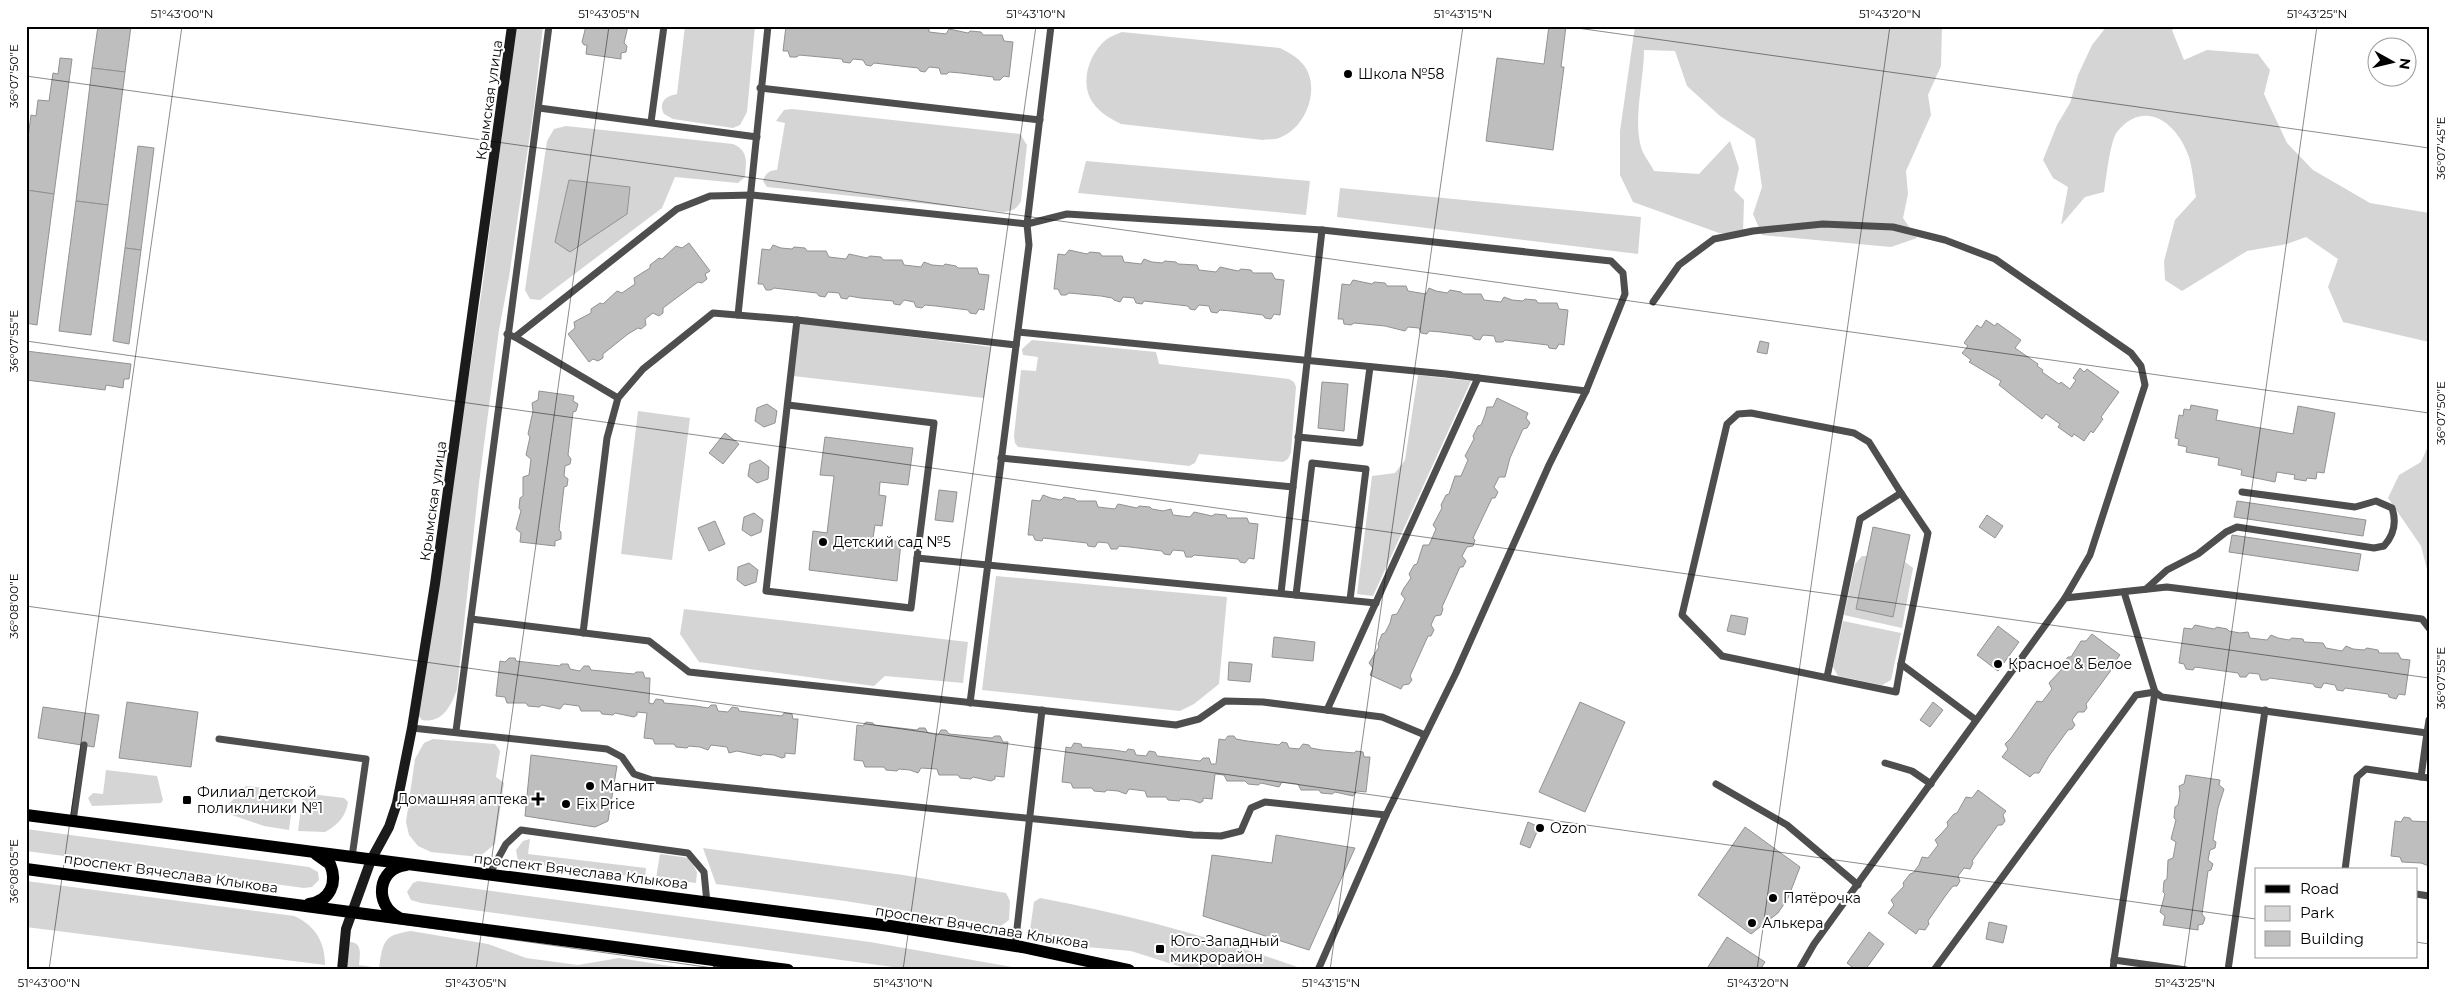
<svg xmlns="http://www.w3.org/2000/svg" width="2455" height="996" font-family="Montserrat,sans-serif">
<rect width="100%" height="100%" fill="#fff"/>
<g fill="#d5d5d5">
<path d="M516,26H543L534,107L509,277L499,330L479,483L457,689C452,705 442,724 422,720L418,715L482,289Z"/>
<path d="M685,26H755L747,112L740,125L733,128L673,119L664,114C658,102 666,96 677,94Z"/>
<path d="M1635,26H1942L1941,66L1928,95L1931,115L1906,171L1908,194L1903,218L1917,238L1891,247L1762,235L1753,214L1762,187L1755,139L1720,116L1687,86L1675,51L1644,50C1644,80 1633,118 1641,147C1643,155 1650,163 1654,171L1699,174L1730,141L1739,168L1734,190L1744,200L1743,234L1719,233L1633,202L1620,175V131Z"/>
<path d="M2107,26H2175L2172,30L2184,60L2207,50L2258,54L2270,70L2264,94L2287,143L2313,170L2370,203L2429,213V342L2343,322L2328,287L2338,259L2306,237L2287,244L2247,251L2182,291L2165,280L2164,261L2175,220L2196,197C2193,182 2193,166 2187,152C2174,120 2143,100 2117,132C2110,141 2106,180 2104,192L2085,197L2061,225L2068,187L2053,178L2043,160L2057,125L2070,103L2078,75L2092,45Z"/>
<path d="M1122,32L1280,48C1290,53 1301,59 1307,70C1319,94 1304,129 1279,138C1274,140 1268,139 1263,140L1121,124C1111,119 1100,113 1093,103C1079,83 1089,53 1107,39C1111,36 1117,34 1122,32Z"/>
<path d="M792,109L1020,134L1027,145L1021,201C1017,209 1012,211 1003,212L767,187L763,181C765,173 771,170 777,170L785,123L776,121L784,110Z"/>
<path d="M566,126L733,144C749,151 746,162 745,177L738,183L675,177L662,208L540,300L530,299L525,290L547,141L554,129Z"/>
<path d="M1086,161L1310,181L1306,215L1078,193Z"/>
<path d="M1340,188L1641,217L1638,254L1337,217Z"/>
<path d="M800,323L991,347L984,398L793,376Z"/>
<path d="M1032,340L1156,352L1159,364L1289,379L1294,382L1296,387L1291,452L1288,459L1283,462L1199,454L1195,463L1189,466L1018,447L1015,443L1014,436L1021,370L1036,371L1038,357L1023,355L1022,349Z"/>
<path d="M1418,375L1471,381L1373,596L1357,594L1372,476L1395,473L1405,460Z"/>
<path d="M638,411L690,418L672,560L621,554Z"/>
<path d="M2429,444V577L2421,546L2388,498L2399,475L2421,462Z"/>
<path d="M1862,556H1867L1893,616L1905,562L1913,568L1902,628L1844,615L1855,564Z"/>
<path d="M996,576L1227,597L1219,684L1194,704L1180,711L982,690Z"/>
<path d="M684,609L968,642L963,683L885,676L874,686L699,662L680,634Z"/>
<path d="M1843,621L1901,633L1891,680L1882,685L1838,676L1833,667Z"/>
<path d="M433,739L495,744L500,751L496,777L504,783L495,844L479,857L431,852L418,846L409,835L406,822L415,759L424,743Z"/>
<path d="M106,770L157,776L163,800L161,803L92,806L88,798L93,793L103,794Z"/>
<path d="M246,786L294,791L289,830L264,826L229,814L227,810L228,805Z"/>
<path d="M303,793L344,798L348,802C346,816 338,825 325,832L298,831Z"/>
<path d="M26,829L309,867L318,872L319,880L312,887L304,888L26,851Z"/>
<path d="M530,839L528,854L646,868L645,878L522,863L518,861L516,850L523,841Z"/>
<path d="M703,848L903,875L1006,893L1010,901L1009,920L1001,926L845,901L716,884Z"/>
<path d="M660,854L689,858L697,872L696,883L656,878Z"/>
<path d="M26,881L294,916C315,925 325,942 325,965L26,927Z"/>
<path d="M418,881L870,942L1029,970H915L421,903L411,900L407,892L413,883Z"/>
<path d="M1040,898C1130,915 1220,939 1306,970H1191L1131,951L1087,947L1035,937L1030,930L1034,902Z"/>
<path d="M411,931L488,944L526,958L578,965L619,958L676,967L682,970H343L347,942C363,941 360,953 359,965L379,968C383,942 383,935 411,931Z"/>
</g>
<g fill="#bebebe" stroke="#929292">
<path d="M98,26H131L125,72L92,68Z"/>
<path d="M586,26H628L624,43L627,46L626,52L621,53V59L586,54L587,45H584L582,42Z"/>
<path d="M786,26H925L929,29V32L946,34L949,29L968,33L970,31L981,32L983,35H1002L1004,41L1013,42L1009,77L1004,76L1000,80H994L993,77L961,73L949,72L947,74H941L939,68L929,67L925,72L920,71L918,68L874,63L871,66L866,65L863,60L853,59L850,63L843,62L842,59L810,56L799,55L797,57H790L788,51H783Z"/>
<path d="M1549,26H1566L1561,67H1564L1553,150L1486,141L1497,58L1544,64Z"/>
<path d="M60,58L72,59L54,194L26,190V153L31,115L36,116L38,100L49,101L53,73L58,74Z"/>
<path d="M92,68L125,72L108,205L76,201Z"/>
<path d="M138,146L154,148L141,250L125,248Z"/>
<path d="M569,180L630,187L627,214L570,252L555,242Z"/>
<path d="M26,190L54,194L37,325L26,323Z"/>
<path d="M76,201L108,205L91,335L59,331Z"/>
<path d="M689,243L710,271L705,274L707,279L702,283L698,282L663,308V313L659,316L653,313L645,319L646,325L641,329L638,328L628,334L603,354V358L598,361L593,359L589,362L568,334L575,328L574,322L591,313V309L600,303L603,304L617,291L622,293L635,284L634,278L650,268V265L659,258L662,259L676,246L682,248Z"/>
<path d="M773,245L781,248L792,249L794,247L805,248L807,251H826L829,257L846,259L849,254L867,258L870,256L881,257L883,260H902L904,265L921,267L924,262L932,265L943,266L945,264L956,266L958,268H977L979,274L989,275L984,310L979,309L976,314L970,313L968,310L936,306L925,305L922,308L916,307L914,302L904,300L900,305L894,304L893,301L861,298L849,296L847,299L841,298L839,293L828,292L825,297L819,296L817,293L774,288L771,290H766L763,284H758L762,249L770,250Z"/>
<path d="M125,248L141,250L129,344L113,341Z"/>
<path d="M1069,250L1087,254L1090,252L1100,253L1102,256H1122L1124,262L1141,264L1144,259L1152,262L1162,263L1165,261L1176,262L1178,264L1197,265L1199,270L1216,272L1220,267L1238,271L1241,269L1251,270L1253,273H1272L1275,279L1284,280L1280,315L1274,314L1271,319L1265,318L1263,315L1231,311L1220,310L1217,313L1211,312L1209,306L1199,305L1195,310L1190,309L1188,306L1144,301L1142,304L1136,303L1134,298L1123,297L1120,302L1114,300L1112,298L1101,296L1069,293L1066,295H1061L1058,289H1054L1058,254L1065,255Z"/>
<path d="M1353,280L1372,284L1374,282L1385,283L1387,286H1406L1408,291L1426,294L1429,288L1436,291L1447,293L1450,290L1461,292L1463,294H1481L1484,300L1501,302L1504,297L1512,300L1523,301L1525,299L1536,300L1538,303H1557L1559,309L1568,310L1564,345L1559,344L1556,349L1549,348L1548,345L1505,340L1503,342H1496L1494,336L1483,335L1480,340L1474,339L1472,336L1441,332L1429,331L1427,334L1421,333L1419,328L1408,327L1405,331L1385,326L1354,323L1351,325L1344,324L1343,319H1338L1342,284L1350,285Z"/>
<path d="M1986,320L1995,326L1997,323L2021,340L2015,348L2038,364L2037,366L2043,370L2042,372L2059,384L2061,382L2070,389L2076,380L2073,378L2080,368L2084,372L2087,369L2119,392L2101,417L2103,419L2093,433L2091,431L2084,441L2074,434L2072,437L2058,427L2060,424L2046,414L2042,419L1999,385L2001,381L1969,362L1971,360L1962,353L1968,346L1964,343L1977,325L1981,328Z"/>
<path d="M1760,341L1769,343L1767,354L1757,352Z"/>
<path d="M26,351L131,364L129,379H124L123,388L106,385L105,390L26,380Z"/>
<path d="M1322,382L1348,384L1344,431L1318,428Z"/>
<path d="M539,391L574,396L573,401L578,404L576,411L573,412L568,455L571,459L570,464L565,466L564,476L568,479L567,486L564,487L559,530L561,532V539L555,541V546L520,542L521,533L516,529L521,511L519,508L520,498L523,496V477L529,475L531,459L526,455L530,437L528,434L533,411L532,403L538,400Z"/>
<path d="M1497,398L1528,413L1526,418L1530,423L1527,428L1523,429L1510,458L1505,477H1499L1494,487L1498,492L1495,498H1492L1473,538L1475,540L1473,546L1467,547L1462,556L1466,561L1463,567H1460L1442,607L1443,609L1441,615L1435,616L1431,625L1434,630L1431,636H1428L1410,676L1412,680L1409,684L1403,685L1401,689L1370,675L1373,668L1369,663L1379,647L1378,644L1382,634L1385,633L1390,623L1392,615L1397,614L1405,599L1401,594L1404,588L1411,578L1409,574L1414,565L1417,564L1423,545H1429L1436,529L1433,525L1442,508L1441,505L1446,495L1449,494L1455,476H1461L1468,460L1465,456L1474,439L1473,436L1478,426L1481,425L1485,415L1487,407H1493Z"/>
<path d="M767,404L777,411L775,423L764,427L755,421L757,408Z"/>
<path d="M2191,405L2218,410L2216,420L2293,434L2298,406L2335,413L2324,473L2317,472L2316,479L2307,478L2306,481L2294,479L2295,475L2277,472L2275,482L2241,475L2242,470L2218,465L2219,458L2186,452L2187,447L2178,445L2179,439L2175,438L2179,415L2183,416L2184,409L2190,410Z"/>
<path d="M725,433L739,444L723,464L709,453Z"/>
<path d="M825,437L913,448L908,485L880,482L879,495L886,496L882,526L875,525L873,538L901,542L897,581L809,570L813,531L827,533L834,476L820,475Z"/>
<path d="M760,460L769,467L768,479L757,483L748,476L750,464Z"/>
<path d="M939,490L957,492L953,522L935,520Z"/>
<path d="M1043,495L1051,498L1061,500L1064,497L1075,499L1077,501H1096L1098,507L1115,509L1118,504L1137,508L1139,506L1150,507L1152,509L1163,511L1171,509L1173,515L1190,517L1194,512L1212,516L1215,514L1226,515L1227,518H1247L1249,523L1258,524L1254,559L1249,558L1245,563L1240,562L1238,559L1194,555L1192,557H1186L1184,551L1173,550L1170,555L1164,554L1162,551L1130,547L1119,546L1117,549H1111L1108,543L1098,542L1095,547L1088,546L1087,543L1043,538L1042,541L1035,540L1033,535H1028L1032,500L1040,501Z"/>
<path d="M2237,501L2366,520L2363,536L2234,517Z"/>
<path d="M754,513L763,520L761,532L751,536L742,530L744,517Z"/>
<path d="M1987,515L2003,526L1995,538L1979,527Z"/>
<path d="M715,521L725,544L709,551L698,528Z"/>
<path d="M1873,527L1910,535L1893,617L1856,609Z"/>
<path d="M2232,535L2361,554L2358,571L2229,552Z"/>
<path d="M749,563L758,570L756,582L745,586L737,580L738,567Z"/>
<path d="M1731,615L1748,618L1745,635L1727,631Z"/>
<path d="M2195,625L2214,629L2217,627L2227,629L2229,631L2240,633L2248,632L2250,638L2267,640L2271,635L2278,638L2289,640L2292,638L2303,639L2304,642L2323,643L2326,648L2342,651L2346,646L2353,649L2364,650L2367,648L2378,650L2379,653H2398L2401,659L2410,660L2405,695L2399,694L2396,699L2389,697L2388,694L2345,688L2343,691L2337,690L2335,685L2324,683L2321,688L2315,687L2313,684L2270,678L2267,680H2261L2259,674L2249,673L2246,677H2240L2238,673L2195,667L2193,670L2186,669L2184,664L2179,663L2184,628L2192,629Z"/>
<path d="M1998,626L2019,642L1998,671L1977,655Z"/>
<path d="M2092,634L2120,655L2117,659L2119,664L2115,669H2112L2086,704L2087,708L2084,712H2078L2072,720L2075,725L2072,729L2068,730L2049,756L2039,773H2034L2030,777L2002,757L2008,749L2005,744L2011,738L2037,701L2042,702L2052,689L2049,683L2062,669L2061,666L2068,657H2071L2081,641H2086Z"/>
<path d="M1274,637L1315,642L1313,661L1272,657Z"/>
<path d="M509,658H515L516,661L560,666L561,664H568L570,669L580,671L584,666H589L591,670L623,673L634,674L636,672H643L645,678H650L649,703L653,704L656,699L663,700L664,703L696,706L708,708L711,705H716L718,711L728,712L732,707L738,708L739,711L782,716L784,713L792,714L793,719H798L795,754L785,753V757L782,758L774,755L763,754L761,756L737,751L729,753L727,747L711,745L708,750L700,747L689,746L687,748L676,747L674,744H655L653,739L644,738L647,713L637,712V715L634,717L615,713L613,715L602,714L600,711H581L579,706L564,704L560,709L542,705L539,707L528,706L526,703H507L505,697L496,696L500,661L505,662Z"/>
<path d="M1229,662L1252,664L1250,682L1228,680Z"/>
<path d="M127,702L198,712L191,767L119,758Z"/>
<path d="M1580,702L1625,722L1585,812L1539,792Z"/>
<path d="M1933,702L1943,710L1930,727L1920,720Z"/>
<path d="M43,707L99,715L94,747L38,738Z"/>
<path d="M866,722L873,723L874,725L917,730L919,728H925L928,733L938,735L941,730H946L949,734L980,737L992,738L995,736H1000L1003,742H1008L1004,777L995,776V779L991,781L973,777L971,779L960,778L958,775H939L937,769L921,768L918,773L910,770L899,769L897,771L886,770L884,767H865L863,761L854,760L857,725L863,726Z"/>
<path d="M1228,736H1234L1236,739L1247,741L1279,745L1282,742L1287,743L1289,748L1299,749L1303,744L1309,745L1311,748L1322,750L1354,753L1356,751L1363,752L1364,757H1370L1366,792L1357,791L1353,796L1335,792L1332,794L1321,793L1319,790H1301L1298,784L1282,782L1279,787L1261,783L1258,785L1248,784L1245,781H1227L1224,775L1215,774L1212,799L1203,798V801L1200,803L1192,800L1181,799L1179,801L1168,800L1166,797H1147L1145,791L1129,789L1126,794L1118,791L1107,790L1105,792L1094,791L1092,788H1073L1071,783L1062,782L1066,747L1071,748L1074,743L1081,744L1082,747L1114,750L1126,752L1128,749L1134,750L1136,755L1146,756L1149,751L1155,752L1157,756L1200,761L1203,758H1209L1211,764H1216L1219,739L1225,740Z"/>
<path d="M531,755L617,766L608,821L595,827L525,816Z"/>
<path d="M2186,775L2220,780L2219,785L2224,789L2218,808L2213,840L2216,842L2215,848L2210,850L2208,860L2213,864L2211,870L2208,871L2202,914L2205,918L2203,924L2198,925V930L2163,925L2165,916L2160,912L2165,894L2163,892L2164,881L2167,879L2168,860L2173,858L2176,842L2171,839L2176,820L2174,818L2175,807L2178,805L2180,794L2179,786L2184,784Z"/>
<path d="M1978,790L2006,811L2003,815L2005,821L2002,825H1998L1972,861L1973,863L1970,869L1964,868L1958,876L1960,881L1957,886H1953L1946,895L1928,921L1929,924L1925,930L1919,929L1916,934L1888,913L1894,905L1891,900L1904,886L1903,883L1910,874L1913,873L1919,865L1922,857L1928,858L1938,845L1935,840L1941,834L1948,826L1947,822L1954,814L1957,813L1966,797L1972,798Z"/>
<path d="M2404,817L2410,818L2412,821L2429,822V866L2421,863L2402,862L2400,857L2391,856L2395,821L2401,822Z"/>
<path d="M1528,822L1539,827L1530,848L1520,844Z"/>
<path d="M1745,827L1800,867L1788,898L1778,913L1751,934L1698,895Z"/>
<path d="M1276,835L1355,848L1309,950L1203,916L1212,855L1272,863Z"/>
<path d="M1989,922L2007,926L2003,943L1986,939Z"/>
<path d="M1869,932L1884,944L1865,970H1856L1847,963Z"/>
<path d="M1727,937L1765,962L1760,970H1706Z"/>
</g>
<g fill="none" stroke-linecap="round" stroke-linejoin="round">
<g stroke="#4e4e4e" stroke-width="7">
<path d="M760,88L1040,120"/>
<path d="M539,108L757,137"/>
<path d="M651,122L664,26"/>
<path d="M1653,302L1679,265L1714,239L1753,231L1823,224L1893,227L1945,240L1995,259L2131,353L2141,366L2145,385L2090,555L2065,598"/>
<path d="M738,315L768,26"/>
<path d="M797,320L766,591L911,608L917,558L1376,603"/>
<path d="M1018,332L1446,374L1586,391"/>
<path d="M507,334L515,337L677,209L710,196L752,195L1027,224L1067,214L1322,230L1611,261L1623,273L1625,294L1586,391L1549,465L1456,673L1386,815L1318,970"/>
<path d="M515,337L618,398"/>
<path d="M788,405L934,423L917,558"/>
<path d="M1298,437L1360,443L1370,367"/>
<path d="M1001,458L1293,487"/>
<path d="M2146,589L2167,570L2198,554L2226,532L2237,527L2374,548L2384,546C2394,535 2397,523 2392,508L2376,501L2355,507L2242,492"/>
<path d="M1281,593L1322,230"/>
<path d="M1296,595L1312,463L1366,469L1350,600"/>
<path d="M471,619L649,641L689,672L725,676L1176,725L1199,719L1225,701L1263,702L1382,717L1425,735"/>
<path d="M583,633L607,438L618,398L643,369L713,313L797,320L1016,345"/>
<path d="M1901,664L1896,692L1722,656L1682,615L1727,424L1738,414L1751,413L1854,433L1869,442L1901,493"/>
<path d="M1827,677L1860,519L1901,493L1928,533L1901,664L1976,720"/>
<path d="M970,703L1029,245L1027,224L1051,26"/>
<path d="M1327,710L1478,378"/>
<path d="M412,728L607,749L622,757L634,774L652,780L1193,835L1221,836L1241,831L1251,808L1265,802L1386,815"/>
<path d="M456,731L549,26"/>
<path d="M2427,733L2421,777L2429,778"/>
<path d="M219,739L366,759L352,857"/>
<path d="M1885,763L1912,771L1931,784"/>
<path d="M1716,784L1787,825L1858,885"/>
<path d="M73,821L84,745"/>
<path d="M2345,870L2357,777L2366,769L2421,777"/>
<path d="M489,875L506,844L521,830L688,853L704,872L707,903"/>
<path d="M2416,894L2429,896"/>
<path d="M1015,946L1042,710"/>
<path d="M2114,960L2155,692L2124,592"/>
<path d="M716,970L717,960"/>
<path d="M1799,970L1814,944L2065,598L2167,587L2422,619L2429,628"/>
<path d="M1934,970L2136,695L2155,692L2162,697L2427,733L2429,720"/>
<path d="M2113,970L2114,960L2186,970"/>
<path d="M2228,970L2265,710"/>
</g>
<path stroke="#1b1b1b" stroke-width="10" d="M342,970L346,929L371,860L389,827L397,803L412,728L435,584L512,26"/>
<g stroke="#000" stroke-width="12">
<path d="M26,815L890,926L1022,947L1129,970"/>
<path d="M26,869L788,970"/>
<path d="M309,904C330,901 338,883 330,864L316,854"/>
<path d="M398,917C374,905 377,868 406,865"/>
</g>
</g>
<path fill="none" stroke="#000" stroke-width="1" stroke-opacity="0.45" d="M1563,26L2429,148M26,76L2429,413M26,341L2429,678M26,606L2256,919M26,871L727,970M2416,942L2429,944M49,970L182,26M476,970L609,26M903,970L1036,26M1330,970L1463,26M1757,970L1890,26M2184,970L2317,26"/>
<g fill="#000" stroke="#fff" stroke-width="2">
<circle cx="1348" cy="74" r="5"/>
<circle cx="823" cy="542" r="5"/>
<circle cx="1998" cy="664" r="5"/>
<circle cx="590" cy="786" r="5"/>
<path d="M535.5 791.5h5v5h5v5h-5v5h-5v-5h-5v-5h5z"/>
<rect x="182" y="795" width="10" height="10" rx="2.5"/>
<circle cx="566" cy="804" r="5"/>
<circle cx="1540" cy="828" r="5"/>
<circle cx="1773" cy="898" r="5"/>
<circle cx="1752" cy="923" r="5"/>
<rect x="1155" y="944" width="10" height="10" rx="2.5"/>
</g>
<g text-anchor="middle" dominant-baseline="central" stroke-width="4" stroke-linejoin="round" paint-order="stroke">
<g font-size="14" fill="#000" stroke="#fff" text-anchor="start">
<text x="1358" y="74">Школа №58</text>
<text x="833" y="542">Детский сад №5</text>
<text x="2008" y="664">Красное &amp; Белое</text>
<text x="600" y="786">Магнит</text>
<text x="197" y="792">Филиал детской<tspan x="197" dy="16">поликлиники №1</tspan></text>
<text x="528" y="799" text-anchor="end">Домашняя аптека</text>
<text x="576" y="804">Fix Price</text>
<text x="1550" y="828">Ozon</text>
<text x="1783" y="898">Пятёрочка</text>
<text x="1762" y="923">Алькера</text>
<text x="1170" y="941">Юго-Западный<tspan x="1170" dy="16">микрорайон</tspan></text>
</g>
<g font-size="14" fill="#000" stroke="#fff">
<text transform="translate(489 100) rotate(-82)">Крымская улица</text>
<text transform="translate(433 501) rotate(-82)">Крымская улица</text>
<text transform="translate(581 871) rotate(7)">проспект Вячеслава Клыкова</text>
<text transform="translate(171 873) rotate(8)">проспект Вячеслава Клыкова</text>
<text transform="translate(982 927) rotate(9)">проспект Вячеслава Клыкова</text>
</g>
</g>
<rect width="2455" height="996" fill="none" stroke="#ffffff" stroke-width="55"/>
<rect x="2255" y="868" width="162" height="90" fill="#ffffff" stroke="#999999"/>
<rect x="2265" y="885" width="25" height="8" fill="#000000" stroke="#999999"/>
<text x="2300" y="894" font-size="15" fill="#000000">Road</text>
<rect x="2265" y="906" width="25" height="15" fill="#d5d5d5" stroke="#999999"/>
<text x="2300" y="918" font-size="15" fill="#000000">Park</text>
<rect x="2265" y="931" width="25" height="15" fill="#bebebe" stroke="#999999"/>
<text x="2300" y="944" font-size="15" fill="#000000">Building</text>
<g transform="translate(2392 62) rotate(98)"><circle r="24" fill="#ffffff" stroke="#999999"/>
<path d="M0-4L9 19L0 12L-9 19Z" fill="#000000"/>
<text y="-8" font-size="14" font-weight="bold" text-anchor="middle" fill="#000000">N</text>
</g>
<rect x="28" y="28" width="2400" height="940" fill="none" stroke="#000" stroke-width="2"/>
<g font-size="12" text-anchor="middle" fill="#000">
<text x="182" y="18">51°43'00"N</text>
<text x="609" y="18">51°43'05"N</text>
<text x="1036" y="18">51°43'10"N</text>
<text x="1463" y="18">51°43'15"N</text>
<text x="1890" y="18">51°43'20"N</text>
<text x="2317" y="18">51°43'25"N</text>
<text transform="translate(14 76) rotate(-90)" y="4">36°07'50"E</text>
<text transform="translate(2441 148) rotate(-90)" y="4">36°07'45"E</text>
<text transform="translate(14 341) rotate(-90)" y="4">36°07'55"E</text>
<text transform="translate(2441 413) rotate(-90)" y="4">36°07'50"E</text>
<text transform="translate(14 606) rotate(-90)" y="4">36°08'00"E</text>
<text transform="translate(2441 678) rotate(-90)" y="4">36°07'55"E</text>
<text transform="translate(14 871) rotate(-90)" y="4">36°08'05"E</text>
<text x="49" y="987">51°43'00"N</text>
<text x="476" y="987">51°43'05"N</text>
<text x="903" y="987">51°43'10"N</text>
<text x="1331" y="987">51°43'15"N</text>
<text x="1758" y="987">51°43'20"N</text>
<text x="2185" y="987">51°43'25"N</text>
</g>
</svg>
